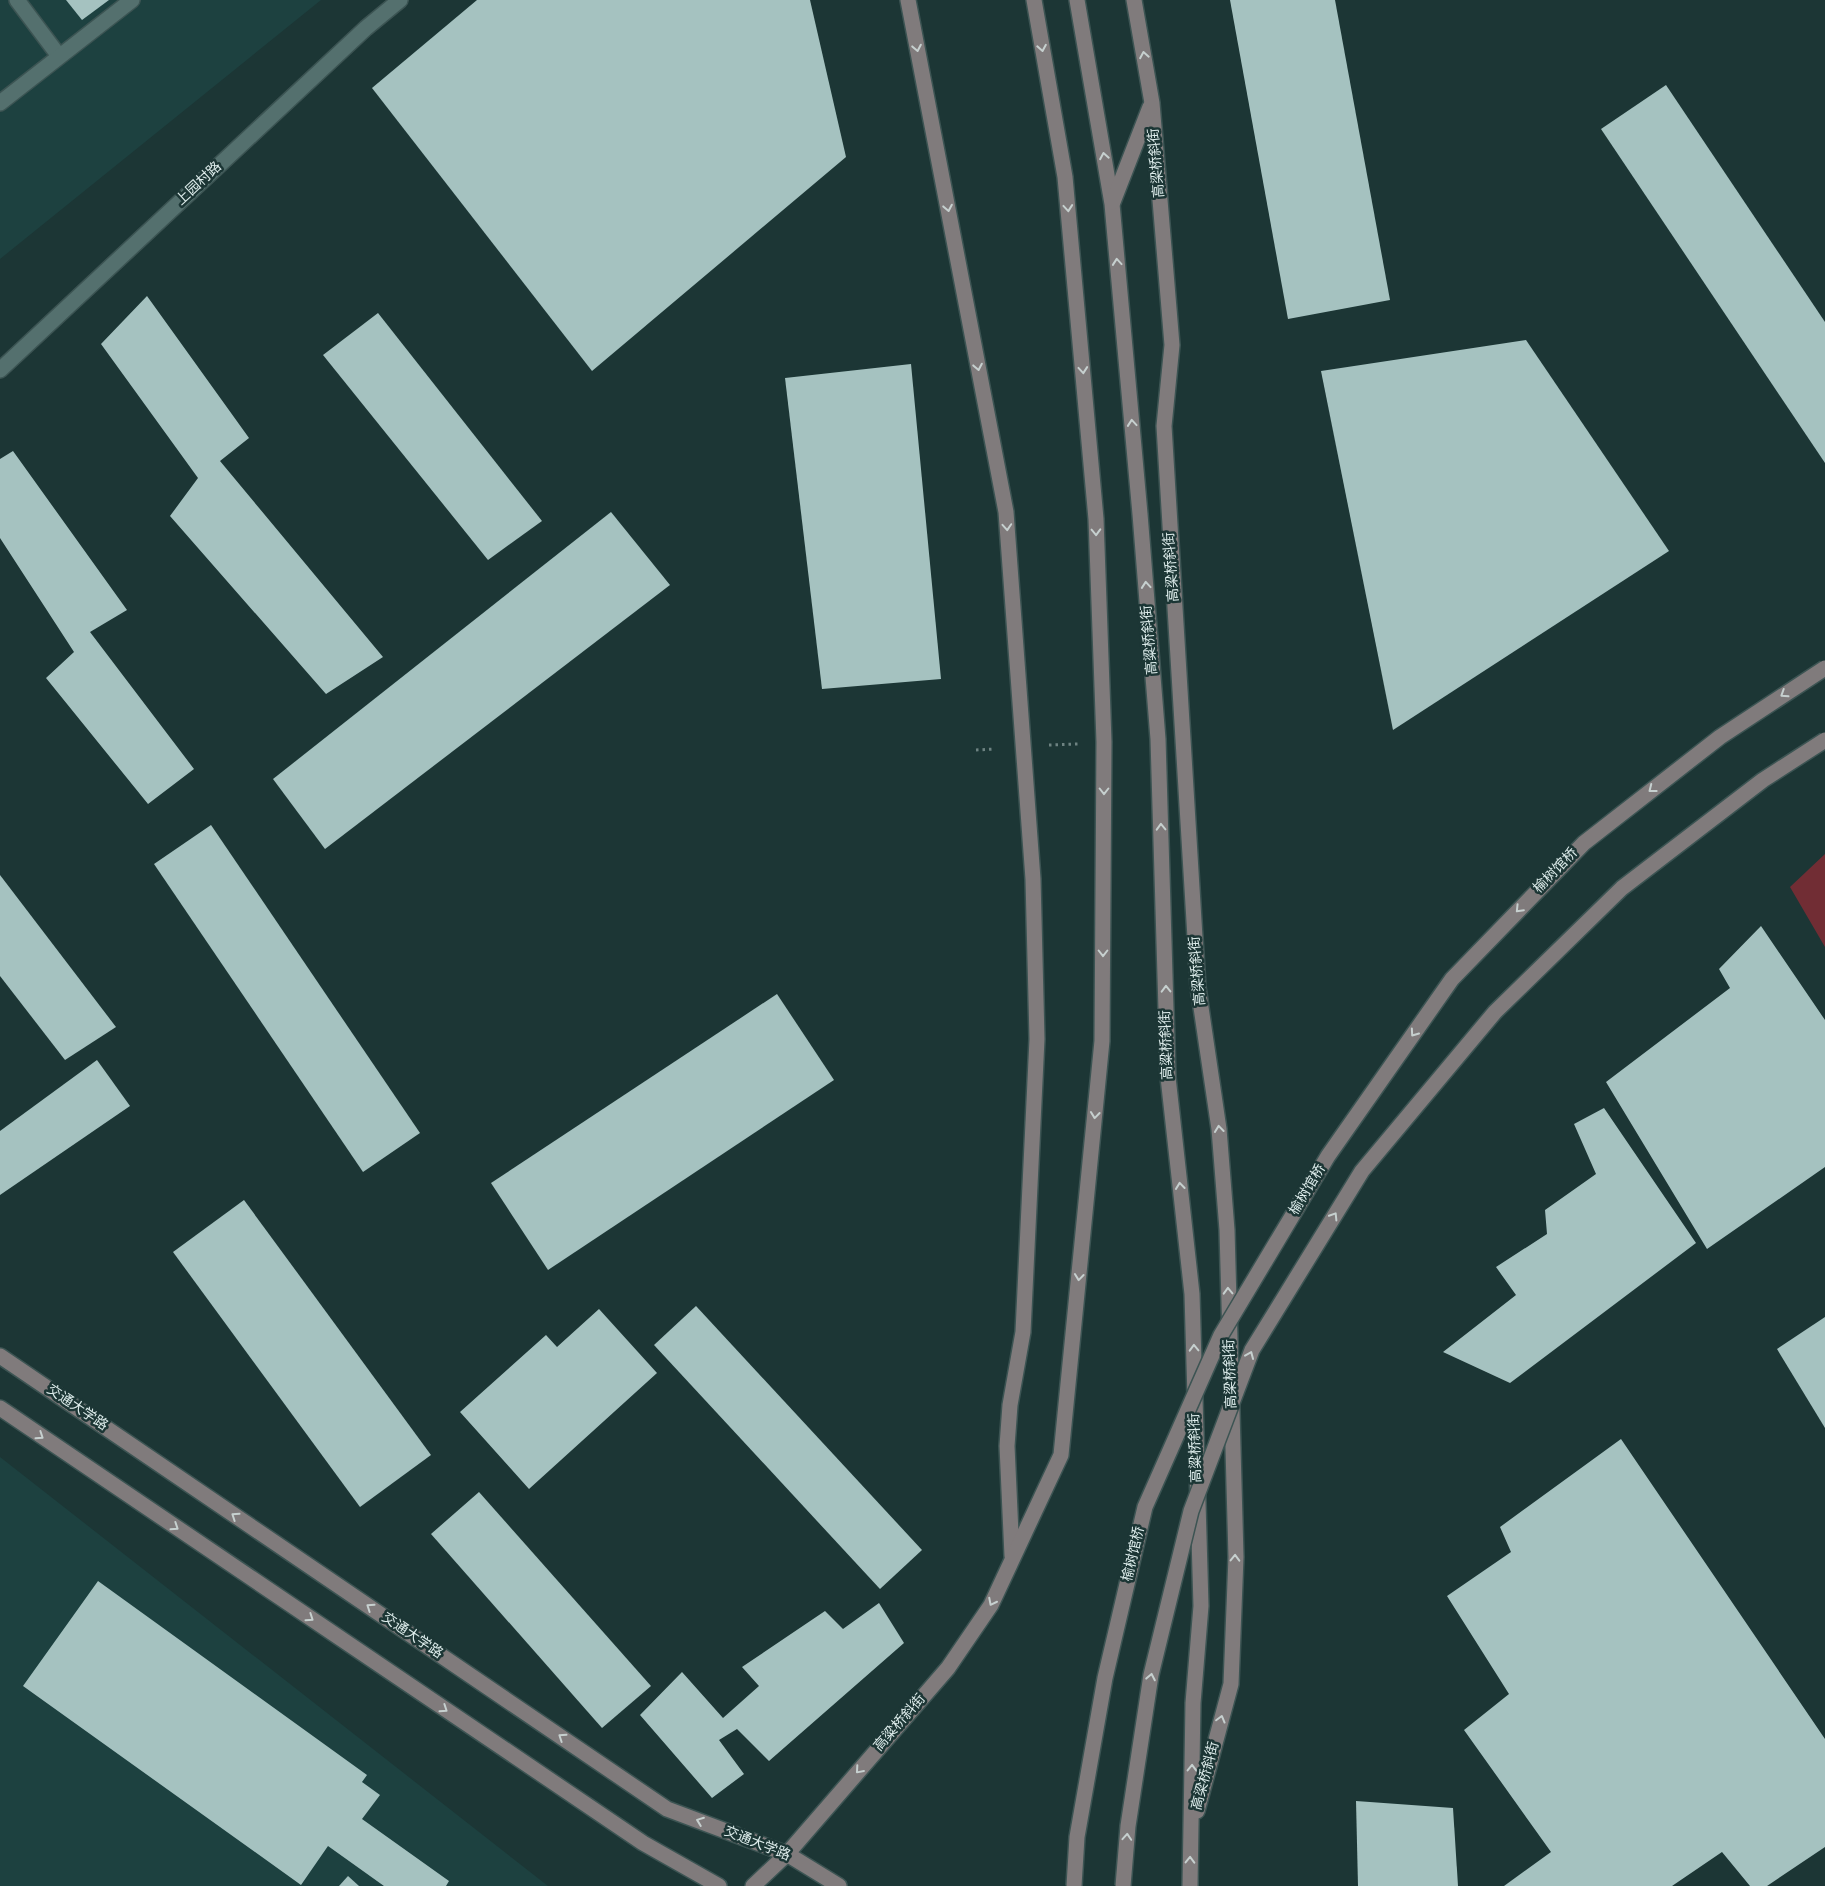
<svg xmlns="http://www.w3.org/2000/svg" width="1825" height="1886" font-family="Overpass,'Noto Sans SC',sans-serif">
<rect width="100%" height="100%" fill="#1c3635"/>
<g fill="#1d4140">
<path d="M0,0H321L0,259Z"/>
<path d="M0,1457L548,1886H0Z"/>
</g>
<path fill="#712d34" d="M1825,854V947L1790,887Z"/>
<g fill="#a5c2c0">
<path d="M66,0H109L82,20Z"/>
<path d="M477,0H810L846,157L592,371L372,88Z"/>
<path d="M1230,0H1335L1390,300L1288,319Z"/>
<path d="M1666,85L1825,322V463L1601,129Z"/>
<path d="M147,296L249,438L220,461L383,657L326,694L170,516L198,478L101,344Z"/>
<path d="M378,313L542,521L488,560L323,355Z"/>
<path d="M1526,340L1669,551L1393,730L1321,371Z"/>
<path d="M911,364L941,679L822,689L785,378Z"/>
<path d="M13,451L127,610L90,632L194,769L148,804L46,678L74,652L0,538V459Z"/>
<path d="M611,512L670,585L325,849L273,779Z"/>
<path d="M211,825L420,1133L363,1172L154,864Z"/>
<path d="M0,875L116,1027L65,1060L0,976Z"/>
<path d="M1761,926L1825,1020V1167L1707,1249L1606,1082L1730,988L1719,969Z"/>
<path d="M777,994L834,1080L548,1270L491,1183Z"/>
<path d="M97,1060L130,1106L0,1195V1131Z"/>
<path d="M1604,1108L1696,1243L1510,1383L1443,1352L1516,1295L1496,1267L1547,1234L1545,1210L1596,1174L1574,1124Z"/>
<path d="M244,1200L431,1455L360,1507L173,1252Z"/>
<path d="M696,1306L922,1550L880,1589L654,1345Z"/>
<path d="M599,1309L657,1373L529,1489L460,1412L546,1335L557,1347Z"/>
<path d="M1825,1317V1428L1777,1349Z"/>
<path d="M1621,1439L1825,1739V1847L1767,1886H1750L1722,1852L1672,1886H1504L1551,1852L1464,1730L1509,1694L1447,1596L1511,1552L1500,1527Z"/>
<path d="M479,1492L651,1686L602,1728L431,1534Z"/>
<path d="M98,1581L367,1775L362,1782L380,1795L362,1819L449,1881L446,1886H384L328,1846L301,1885L23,1686Z"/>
<path d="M879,1603L904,1643L769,1761L737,1729L719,1740L744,1774L712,1798L640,1715L682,1672L723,1718L759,1686L742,1667L825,1611L843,1629Z"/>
<path d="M1356,1801L1453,1808L1458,1886H1358Z"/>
<path d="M348,1876L359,1886H339Z"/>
</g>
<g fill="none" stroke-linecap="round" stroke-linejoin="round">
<defs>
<g id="lane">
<path d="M17,0L59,56"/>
<path d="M0,103L132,0"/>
</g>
<path id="street" d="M0,370L366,28L400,0"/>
<g id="secondary">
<path d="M908,0L1006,512L1033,879L1037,1039L1023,1332L1010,1405L1007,1446L1012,1556"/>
<path d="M1077,0L1112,204L1140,514L1158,739L1168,1077L1192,1294L1201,1606L1193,1703L1190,1886"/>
<path d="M1134,0L1152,103L1172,345L1164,426L1198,987L1219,1129L1227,1230L1236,1557L1231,1684L1197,1811"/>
<path d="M1113,202L1150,107"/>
<path d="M0,1356L667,1809L787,1854L839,1886"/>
<path d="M0,1408L643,1843L719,1886"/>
<path d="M753,1886L787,1854L948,1668L991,1605L1061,1455L1102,1041L1104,742L1096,519L1065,177L1034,0"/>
</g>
</defs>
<use href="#lane" stroke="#3c5453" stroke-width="18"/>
<use href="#street" stroke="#3c5453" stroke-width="18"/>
<use href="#secondary" stroke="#3c5453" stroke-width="18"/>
<g stroke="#6e8382" stroke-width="3" stroke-dasharray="2.5 4" stroke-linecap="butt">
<path d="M1049,745L1078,744"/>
<path d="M976,750L995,749"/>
</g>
<use href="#lane" stroke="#54706e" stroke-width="15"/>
<use href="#street" stroke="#54706e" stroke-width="15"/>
<use href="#secondary" stroke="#807b7c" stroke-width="15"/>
<defs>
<g id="secondary-bridge">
<path d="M1074,1886L1077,1837L1105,1678L1145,1507L1221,1335L1328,1156L1452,979L1584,843L1720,737L1825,668"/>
<path d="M1123,1886L1128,1826L1151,1675L1191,1511L1252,1350L1362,1171L1495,1012L1622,888L1763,780L1825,740"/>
</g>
</defs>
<use href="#secondary-bridge" stroke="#3c5453" stroke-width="18" stroke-linecap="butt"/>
<use href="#secondary-bridge" stroke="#807b7c" stroke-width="15"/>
</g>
<defs><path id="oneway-chevron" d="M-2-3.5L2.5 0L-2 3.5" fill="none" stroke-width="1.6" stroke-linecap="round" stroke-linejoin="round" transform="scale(1.25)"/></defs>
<g stroke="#c6d0cf">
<use href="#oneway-chevron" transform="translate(917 48) rotate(79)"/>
<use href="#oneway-chevron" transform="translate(1042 48) rotate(80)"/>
<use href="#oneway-chevron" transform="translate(1144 55) rotate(-100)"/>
<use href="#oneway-chevron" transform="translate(1104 156) rotate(-100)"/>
<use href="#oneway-chevron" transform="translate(948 208) rotate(79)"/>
<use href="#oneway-chevron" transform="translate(1068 208) rotate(85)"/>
<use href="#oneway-chevron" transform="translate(1117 262) rotate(-95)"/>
<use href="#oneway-chevron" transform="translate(978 367) rotate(79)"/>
<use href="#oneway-chevron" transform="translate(1083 370) rotate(85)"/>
<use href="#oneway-chevron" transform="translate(1132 423) rotate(-95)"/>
<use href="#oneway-chevron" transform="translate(1007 527) rotate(86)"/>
<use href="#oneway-chevron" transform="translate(1096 532) rotate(88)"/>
<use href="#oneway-chevron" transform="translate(1146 585) rotate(-95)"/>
<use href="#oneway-chevron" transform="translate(1784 694) rotate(147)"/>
<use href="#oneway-chevron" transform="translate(1652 789) rotate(142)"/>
<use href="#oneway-chevron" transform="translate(1104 791) rotate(90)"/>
<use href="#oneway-chevron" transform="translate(1161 827) rotate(-92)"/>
<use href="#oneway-chevron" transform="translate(1519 909) rotate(134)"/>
<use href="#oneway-chevron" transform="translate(1103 953) rotate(90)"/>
<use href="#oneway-chevron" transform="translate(1166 989) rotate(-91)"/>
<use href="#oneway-chevron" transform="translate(1414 1033) rotate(125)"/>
<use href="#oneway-chevron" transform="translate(1095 1115) rotate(96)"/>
<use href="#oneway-chevron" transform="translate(1219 1129) rotate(-96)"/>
<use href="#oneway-chevron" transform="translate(1180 1186) rotate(-96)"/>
<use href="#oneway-chevron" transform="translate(1334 1216) rotate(-58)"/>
<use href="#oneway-chevron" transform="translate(1079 1277) rotate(96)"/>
<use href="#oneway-chevron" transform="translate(1228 1291) rotate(-92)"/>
<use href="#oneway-chevron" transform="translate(1194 1348) rotate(-92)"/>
<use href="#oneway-chevron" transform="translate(1250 1355) rotate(-67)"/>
<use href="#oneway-chevron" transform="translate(40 1436) rotate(34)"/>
<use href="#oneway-chevron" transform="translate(235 1516) rotate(-146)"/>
<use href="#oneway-chevron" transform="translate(175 1527) rotate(34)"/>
<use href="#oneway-chevron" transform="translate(1235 1558) rotate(-89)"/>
<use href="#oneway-chevron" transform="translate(992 1602) rotate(117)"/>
<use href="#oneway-chevron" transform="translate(370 1607) rotate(-146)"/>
<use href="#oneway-chevron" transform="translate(310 1618) rotate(34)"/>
<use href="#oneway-chevron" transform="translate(1151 1677) rotate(-79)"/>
<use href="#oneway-chevron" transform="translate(444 1709) rotate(34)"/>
<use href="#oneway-chevron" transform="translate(1221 1719) rotate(-75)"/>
<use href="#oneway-chevron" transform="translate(562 1737) rotate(-146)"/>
<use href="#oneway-chevron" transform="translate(1192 1768) rotate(-89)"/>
<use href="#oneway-chevron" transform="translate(859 1770) rotate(131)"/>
<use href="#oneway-chevron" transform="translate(700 1821) rotate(-159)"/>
<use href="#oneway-chevron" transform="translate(1127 1837) rotate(-86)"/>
<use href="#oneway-chevron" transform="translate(1190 1860) rotate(-89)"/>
</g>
<g text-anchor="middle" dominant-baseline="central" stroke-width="5" stroke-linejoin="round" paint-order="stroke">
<g font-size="14" fill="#ddeceb" stroke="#1c3635">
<text transform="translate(1157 163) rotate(-95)">高梁桥斜街</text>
<text transform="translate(199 184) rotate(-43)">上园村路</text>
<text transform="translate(1172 567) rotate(-94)">高梁桥斜街</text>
<text transform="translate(1150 640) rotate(-95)">高粱桥斜街</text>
<text transform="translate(1556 871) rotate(-46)">榆树馆桥</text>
<text transform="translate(1198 971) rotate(-95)">高梁桥斜街</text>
<text transform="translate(1167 1045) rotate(-92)">高粱桥斜街</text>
<text transform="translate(1308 1190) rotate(-59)">榆树馆桥</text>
<text transform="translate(1231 1374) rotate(-92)">高梁桥斜街</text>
<text transform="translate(77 1408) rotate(34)">交通大学路</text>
<text transform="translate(1196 1448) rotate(-92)">高粱桥斜街</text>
<text transform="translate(1134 1554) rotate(-77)">榆树馆桥</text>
<text transform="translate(412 1636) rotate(34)">交通大学路</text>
<text transform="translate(900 1723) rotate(-49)">高粱桥斜街</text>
<text transform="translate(1206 1776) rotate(-75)">高梁桥斜街</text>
<text transform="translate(757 1844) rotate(22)">交通大学路</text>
</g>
</g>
</svg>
